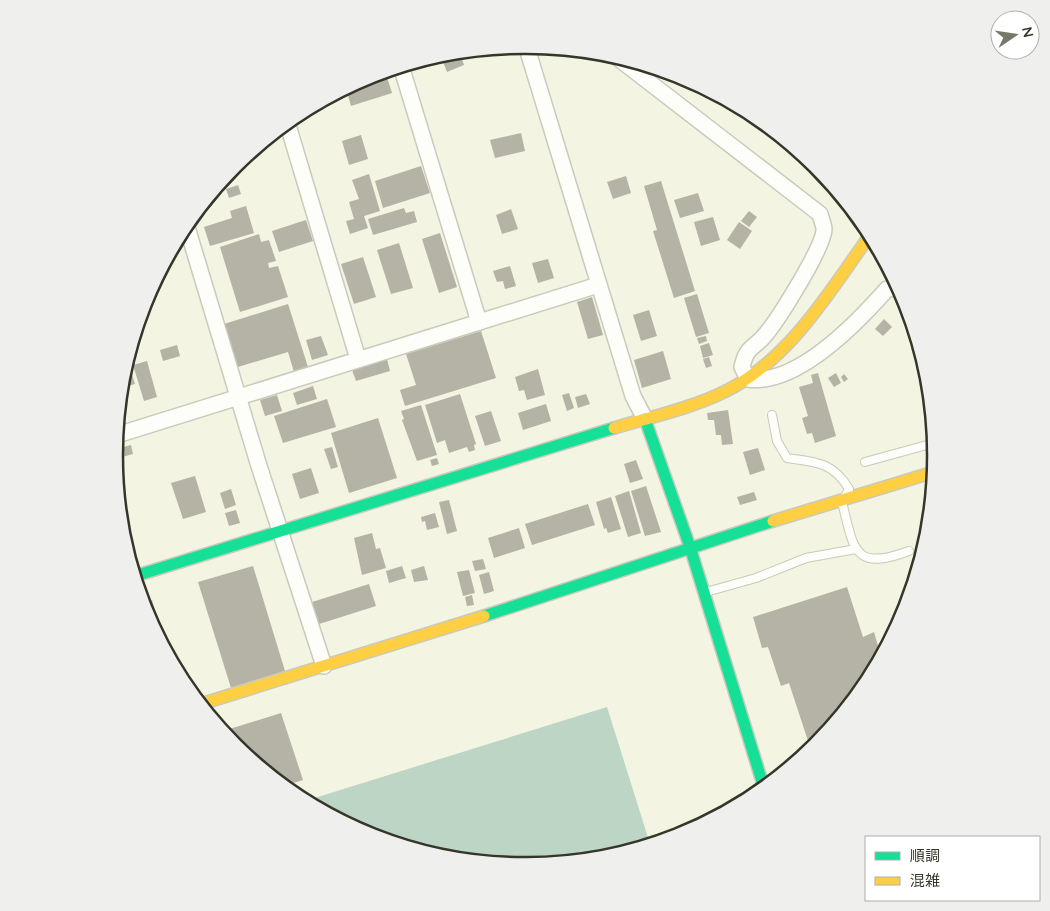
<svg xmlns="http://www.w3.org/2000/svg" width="1050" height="911" font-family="Quicksand,'Noto Sans JP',sans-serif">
<rect width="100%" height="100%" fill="#f3f4e1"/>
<path fill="#bcd5c5" d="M607,707L650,844L605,858L525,866L445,858L368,835L305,801Z"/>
<g fill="#b5b3a5">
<path d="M459,51L464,65L447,72L440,54Z"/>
<path d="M385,71L392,93L351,106L346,88L368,76Z"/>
<path d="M521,133L525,151L495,158L490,140Z"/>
<path d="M361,135L368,159L349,165L342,141Z"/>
<path d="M421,166L430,193L383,208L375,181Z"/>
<path d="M369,174L380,211L364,216L368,228L350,234L346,221L354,219L349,202L359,199L352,180Z"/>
<path d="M626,176L631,193L613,199L607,182Z"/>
<path d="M661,181L695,291L674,298L653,231L657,230L644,186Z"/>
<path d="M238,185L241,194L229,198L226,189Z"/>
<path d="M698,193L704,211L680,218L674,200Z"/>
<path d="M246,206L254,233L210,246L204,227L232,218L230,211Z"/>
<path d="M404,208L406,213L414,211L417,222L373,235L368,219Z"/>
<path d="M511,209L518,229L502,234L496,215Z"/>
<path d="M749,211L757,217L749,227L741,221Z"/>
<path d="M713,217L720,240L701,246L694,222Z"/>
<path d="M306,220L313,241L279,252L272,231Z"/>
<path d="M739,222L752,231L740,249L727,240Z"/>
<path d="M440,233L457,287L439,293L422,239Z"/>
<path d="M259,234L261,242L269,240L276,261L268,263L269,268L278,266L288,297L240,312L220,247Z"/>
<path d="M399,243L413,288L391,294L377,250Z"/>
<path d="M363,257L376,297L354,304L341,264Z"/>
<path d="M548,259L554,278L538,283L532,263Z"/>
<path d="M510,266L516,286L505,289L503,281L497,282L493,271Z"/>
<path d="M697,294L709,333L696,337L684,298Z"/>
<path d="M592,297L603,335L588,339L577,302Z"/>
<path d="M288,304L308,367L294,372L288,352L238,367L224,324Z"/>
<path d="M649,310L657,336L641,341L633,315Z"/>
<path d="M884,319L892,327L883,336L875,329Z"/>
<path d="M481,331L496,378L405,406L400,390L416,385L406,354Z"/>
<path d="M321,336L328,355L312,360L306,340Z"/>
<path d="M706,336L707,341L699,344L697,338Z"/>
<path d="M709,343L713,355L703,358L700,346Z"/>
<path d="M177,345L180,356L163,361L160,350Z"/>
<path d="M663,351L671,379L642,388L634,360Z"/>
<path d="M709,357L712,366L706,368L703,359Z"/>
<path d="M387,359L390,371L356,381L352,370Z"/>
<path d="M147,361L157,397L144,401L133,365Z"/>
<path d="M129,365L135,384L121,388L125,366Z"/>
<path d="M538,369L545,395L527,400L524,390L519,391L515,377Z"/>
<path d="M818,373L836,436L815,443L812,433L807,434L802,418L808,416L799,387L813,383L811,375Z"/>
<path d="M836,373L841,383L834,387L828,378Z"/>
<path d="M844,374L848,379L844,382L841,377Z"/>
<path d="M313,386L317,399L297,405L293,393Z"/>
<path d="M569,393L574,408L567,411L562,395Z"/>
<path d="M460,394L476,444L474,445L475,450L469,452L467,447L449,453L445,440L437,443L425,405Z"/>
<path d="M586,394L590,404L578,408L575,397Z"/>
<path d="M277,395L282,411L265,416L260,400Z"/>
<path d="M327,399L336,427L283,443L274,416Z"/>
<path d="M546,404L551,421L523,430L518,413Z"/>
<path d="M421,405L437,455L417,461L402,420L404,419L401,411Z"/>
<path d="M728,410L733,444L722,445L721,435H716L714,420H708L707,413Z"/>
<path d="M491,411L501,441L485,446L475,416Z"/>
<path d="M378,418L397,478L349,493L331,433Z"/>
<path d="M131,445L133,454L122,457L120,448Z"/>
<path d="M332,447L338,467L331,469L324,449Z"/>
<path d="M758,448L765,470L750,475L743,452Z"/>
<path d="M437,458L439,464L432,466L430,460Z"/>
<path d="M636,460L643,479L630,483L624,464Z"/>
<path d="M311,468L319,493L300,499L292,474Z"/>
<path d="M195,476L206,512L183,519L171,483Z"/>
<path d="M646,486L661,532L645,536L631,491Z"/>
<path d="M932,487L931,500L928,489Z"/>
<path d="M231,489L236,505L225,509L220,493Z"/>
<path d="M629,491L641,533L628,537L615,496Z"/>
<path d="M754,492L757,500L740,505L737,497Z"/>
<path d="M611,497L621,529L608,533L606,528L604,529L596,502Z"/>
<path d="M449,500L457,531L447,534L439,502Z"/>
<path d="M588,504L595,525L532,545L525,524Z"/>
<path d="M236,510L240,523L229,526L225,513Z"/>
<path d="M435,513L439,527L427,530L425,521L422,522L421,517Z"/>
<path d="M930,515L928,536L922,518Z"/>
<path d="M519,528L525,548L494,558L488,538Z"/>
<path d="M372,533L376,549L380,548L386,568L362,575L354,538Z"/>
<path d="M483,559L486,569L475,571L472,561Z"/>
<path d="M253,566L285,671L231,688L198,582Z"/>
<path d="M402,566L406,578L389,583L386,571Z"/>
<path d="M424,566L428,580L414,582L411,570Z"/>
<path d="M469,570L475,593L463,596L457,572Z"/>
<path d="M489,572L494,591L484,594L479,575Z"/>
<path d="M369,584L376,606L316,625L309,603Z"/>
<path d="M847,587L863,637L874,632L881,656L866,684L811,750L789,683L781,686L768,647L762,648L753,617Z"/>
<path d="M472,595L474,605L467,606L465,597Z"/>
<path d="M152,600L162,635L158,636L143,603Z"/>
<path d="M172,651L178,671H177L167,653Z"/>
<path d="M281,713L303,780L284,786L235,746L223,731Z"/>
</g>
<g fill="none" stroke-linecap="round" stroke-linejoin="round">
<defs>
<g id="lane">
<path d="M772,415L777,441L787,458C816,462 833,462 849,489L842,502C854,549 853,572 909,551"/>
<path d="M865,462L934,443"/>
<path d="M706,592L756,578L806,558L856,549"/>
</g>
<g id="street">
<path d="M526,45L633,396L645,419"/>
<path d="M614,55L820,214C821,219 824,225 824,229C824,247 779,318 766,334C754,349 747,345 742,367L748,379C797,386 857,323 887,289L899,288"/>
<path d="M401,66L479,322"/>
<path d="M287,122L358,359"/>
<path d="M186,224L259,466L324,666"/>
<path d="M117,435L598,285"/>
</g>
<g id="fast">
<path d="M645,419L690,547L764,788"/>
<path d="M135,576L614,428"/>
<path d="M484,616L773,521"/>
</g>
<g id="slow">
<path d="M614,428C651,417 692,408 726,391C790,359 830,291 870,235"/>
<path d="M773,521L934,472"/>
<path d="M201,704L484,616"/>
</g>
</defs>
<use href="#lane" stroke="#c9cabb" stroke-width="10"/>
<use href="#street" stroke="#c9cabb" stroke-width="18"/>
<use href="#fast" stroke="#c9cabb" stroke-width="14"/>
<use href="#slow" stroke="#c9cabb" stroke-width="14"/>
<path stroke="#e4e4de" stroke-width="2.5" stroke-dasharray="1 4" stroke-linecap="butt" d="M730,102L764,124L824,176"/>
<use href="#lane" stroke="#fdfdfa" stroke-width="8"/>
<use href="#street" stroke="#fdfdfa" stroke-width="15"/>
<use href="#fast" stroke="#16e098" stroke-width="11"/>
<use href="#slow" stroke="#ffcf43" stroke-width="11"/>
</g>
<path d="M0 0H1050V911H0ZM524 54H526A401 401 0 0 1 927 455V456A401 401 0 0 1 526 857H524A401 401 0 0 1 123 456V455A401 401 0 0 1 524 54Z" fill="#efefee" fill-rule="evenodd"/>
<path fill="none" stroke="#353629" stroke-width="2.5" d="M524 54H526A401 401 0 0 1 927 455V456A401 401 0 0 1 526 857H524A401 401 0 0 1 123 456V455A401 401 0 0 1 524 54Z"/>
<rect x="865" y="836" width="175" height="65" fill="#ffffff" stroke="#aeafa9"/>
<rect x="875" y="852" width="25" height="8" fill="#16e098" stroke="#aeafa9"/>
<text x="910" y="861" font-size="15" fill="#353629">順調</text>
<rect x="875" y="877" width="25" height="8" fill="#ffcf43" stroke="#aeafa9"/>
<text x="910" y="886" font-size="15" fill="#353629">混雑</text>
<g transform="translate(1015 35) rotate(77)"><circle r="24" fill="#ffffff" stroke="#aeafa9"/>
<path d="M0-4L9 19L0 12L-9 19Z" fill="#787869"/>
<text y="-8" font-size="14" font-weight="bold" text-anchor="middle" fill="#353629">N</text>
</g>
</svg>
